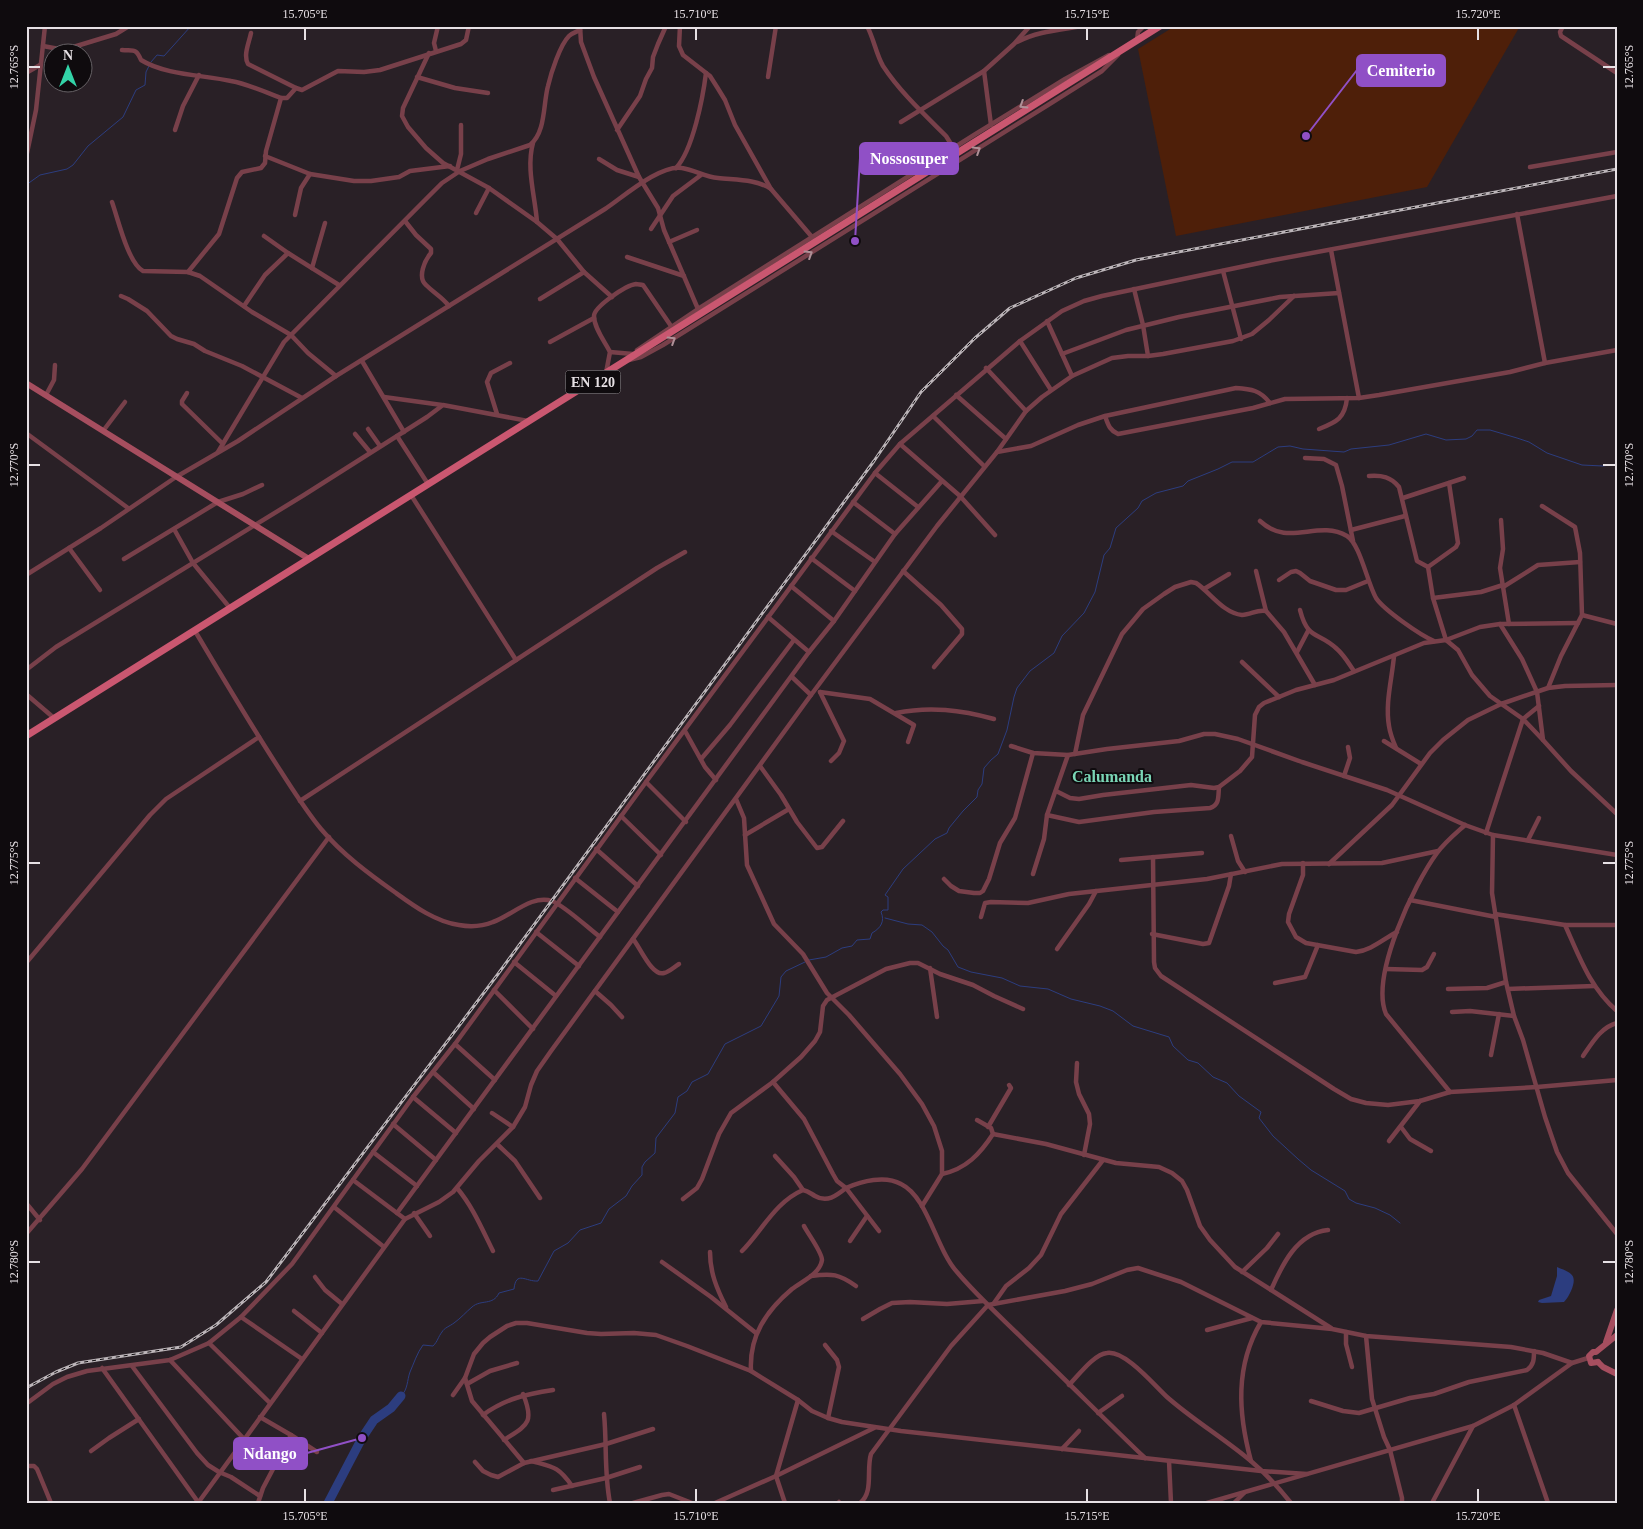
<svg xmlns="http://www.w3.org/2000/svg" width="1643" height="1529" font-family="Georgia,serif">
<rect width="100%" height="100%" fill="#292026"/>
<path fill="#4e1f09" d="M1175,26H1520L1427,187L1176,236L1138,49Z"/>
<path fill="#2c3d7f" d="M1557,1267C1571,1273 1578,1274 1571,1291C1569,1295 1567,1299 1564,1302L1542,1303L1538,1302L1539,1300L1551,1296L1557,1276Z"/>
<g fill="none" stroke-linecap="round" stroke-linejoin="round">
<g stroke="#2c3d7f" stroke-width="1">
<path d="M151,62L157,55L164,56L191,26"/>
<path d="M26,185L40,175L67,169L73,165L88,146L123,117L136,90L145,85L146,72L149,66"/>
<path d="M885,918L908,924L922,925L932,932L943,946L948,950L958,967L971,972L1002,978L1020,986L1048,989L1071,999L1100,1006L1113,1011L1133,1026L1169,1037L1173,1046L1188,1060L1198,1063L1213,1077L1227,1083L1239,1096L1261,1112L1259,1118L1273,1136L1298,1159L1311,1170L1345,1191L1349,1199L1356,1203L1375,1208L1390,1215L1400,1223"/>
<path d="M809,960L826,957L842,948L852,946L857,940L870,939L872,933C881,928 885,921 881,912L883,910H888V897L885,895L903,869L935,839L947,833L949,828L963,811L977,797L978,790L982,784L984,768L991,760L998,754L1007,730L1014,697L1017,688L1030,671L1054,653L1062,636L1084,613L1095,592L1104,555L1110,548L1116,528L1138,508L1142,501L1156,493L1183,486L1188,481L1218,469L1232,462H1253L1278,447L1290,446L1303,449L1344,452L1351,449L1389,445L1426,434L1446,440L1466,439L1472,436L1477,430H1490L1517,438L1529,442L1547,453L1582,465L1603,466L1617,464"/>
<path d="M401,1396C408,1390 407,1380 410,1372C414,1363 417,1353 423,1345L433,1346C438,1341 438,1337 442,1332C444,1328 450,1326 454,1323C461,1318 466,1312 472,1307C481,1299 493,1306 499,1293L514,1289C516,1270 526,1282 538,1281L554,1251L568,1243L580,1230L601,1223L609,1209L626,1196L632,1186L642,1175V1167L645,1162L655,1153L656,1138L675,1113L678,1097L687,1091L692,1082L708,1074L725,1044L761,1026L779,996L781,977L786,971L805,962"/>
</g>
<path stroke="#2c3d7f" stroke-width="9" d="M328,1503L362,1438L374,1420L391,1408L401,1396"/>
<g stroke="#78404a" stroke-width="4.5">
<path d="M580,26L581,42L594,77L639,177L658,208L664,230L698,309"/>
<path d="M680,26L679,46L683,55L710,76L717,87L725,100L735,125L771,189L812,237"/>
<path d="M867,26C874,39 876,54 883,66C900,92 925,115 946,136L951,144"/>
<path d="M1563,26L1560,32L1561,36L1617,73"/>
<path d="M251,33C249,43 243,55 248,64L296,88"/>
<path d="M1137,40L1138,32L1144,26"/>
<path d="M1017,42C1038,31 1060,30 1082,26"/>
<path d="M43,46L59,49L70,48L116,34L129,26"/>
<path d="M122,50C134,51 136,48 141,60C165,75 203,75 231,81C248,84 265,92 281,98H287L296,88L302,90L338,71L364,72L380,70L461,44L466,40L469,26"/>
<path d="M436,51L434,43L438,26"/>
<path d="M429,53L403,108L402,116L408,127L426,148L443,163L489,188L537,222L557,239L584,272L612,297"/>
<path d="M984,71L991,125"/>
<path d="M26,73L40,65"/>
<path d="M417,77L455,88L488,93"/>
<path d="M768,77L776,26"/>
<path d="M901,122L984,71L1014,44L1030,26"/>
<path d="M175,130L183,106L199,75"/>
<path d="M617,130L640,96L646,79L652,68L653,57L658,44L666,26"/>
<path d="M533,143C526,168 535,196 537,222"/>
<path d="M27,153L36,110L45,26"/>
<path d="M265,156L310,174L354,181H371L399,177L410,171L450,166"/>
<path d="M599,159L617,170L639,177"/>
<path d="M1530,167L1617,152"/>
<path d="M676,168C693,150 703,97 706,73"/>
<path d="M457,170L461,154V125"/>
<path d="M112,202C118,219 128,263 143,271L188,272L200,276L252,312L291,335L308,353L336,376"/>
<path d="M476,213L489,188"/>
<path d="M1517,214L1545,363"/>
<path d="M295,215L301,188L310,174"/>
<path d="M405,221L416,235L431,249V253C425,260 417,277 426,285C435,294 441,296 449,306"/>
<path d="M651,229L673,196L701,175"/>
<path d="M264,236L288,253"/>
<path d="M669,242L697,230"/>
<path d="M1331,250L1359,398"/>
<path d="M627,257L684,276"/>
<path d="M312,268L325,223"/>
<path d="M1223,271L1241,339"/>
<path d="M188,272L219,234L237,178L242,172L261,168L265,163L266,151L281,98"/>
<path d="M1134,289L1143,325L1148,356"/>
<path d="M121,296L128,299L147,311L171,336L177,339L194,344L205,351L242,366L302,398"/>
<path d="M540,299L584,272"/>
<path d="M244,306L265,275L288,253L339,285"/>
<path d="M1047,321L1072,376"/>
<path d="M1020,341L1051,390"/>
<path d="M550,342L594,318"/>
<path d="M637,350L698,309L974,135L1065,79L1109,55"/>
<path d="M610,352L633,354"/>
<path d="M1062,354L1126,330L1179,317L1280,297L1339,293"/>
<path d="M629,360L641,357L663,345L1048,105L1102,71L1118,55"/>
<path d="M362,361L404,432"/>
<path d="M986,368L1026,411"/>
<path d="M606,373L610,352C605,342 594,328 594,316C594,307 626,285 636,284C637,284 642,285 643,285L671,326"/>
<path d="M187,393L182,401V404L223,444"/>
<path d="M46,395L54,380L55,365"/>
<path d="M956,395L1006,439"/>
<path d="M384,397L442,405"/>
<path d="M497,414L487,382L491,373L510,363"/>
<path d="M933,416L984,466"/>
<path d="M1105,416C1108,424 1109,430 1118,434L1253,408L1285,399L1359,398L1379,395L1510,372L1545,363L1617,350"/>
<path d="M368,429L380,446"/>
<path d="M1319,429C1337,422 1345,418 1347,398"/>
<path d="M103,431L125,402"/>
<path d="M26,433L128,508"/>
<path d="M355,434L370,452"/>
<path d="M397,436L428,484"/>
<path d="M900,444L960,496L995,535"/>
<path d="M218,452L284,342L427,198L442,183L460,171L488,159L530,145C546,132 543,104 548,86C551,73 560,45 569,36C572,33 576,32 580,30"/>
<path d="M997,452L1031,446L1078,425L1105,416L1236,388C1251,389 1260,390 1270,403"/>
<path d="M1305,458L1324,459L1336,465L1342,486L1353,541"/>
<path d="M875,473L918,507"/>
<path d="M1369,476C1382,475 1391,477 1399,487L1417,561L1428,567L1433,598L1446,640L1458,650L1472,675L1490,696L1523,719L1543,740L1571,771L1617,814"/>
<path d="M411,495L516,660"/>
<path d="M1403,498L1464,478"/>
<path d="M853,502L895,534"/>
<path d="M1542,506L1575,527L1580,553L1582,615L1561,656L1548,688"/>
<path d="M1501,520L1503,549L1500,568L1509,624"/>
<path d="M1260,521C1289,548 1317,519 1347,536C1360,544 1367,582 1376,598C1384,610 1420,635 1434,641"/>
<path d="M174,529L193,563L230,608"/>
<path d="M1351,530L1405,516"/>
<path d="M831,531L875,562"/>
<path d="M69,548L100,590"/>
<path d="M811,558L855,591"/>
<path d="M124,559L218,502L243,494L262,485"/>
<path d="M1428,567L1456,547L1458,543L1449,483"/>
<path d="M903,571L941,605L962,629V634L934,667"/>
<path d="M1256,571L1266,611"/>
<path d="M26,575L101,528L176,477L238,441L336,376L605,209C622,198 660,164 682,168C695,170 705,177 718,178C736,180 756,179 771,189"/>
<path d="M1279,580L1291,572L1296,571L1300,573L1310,581L1336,590H1346L1368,581"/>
<path d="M791,586L834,621"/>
<path d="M1503,587L1538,565L1580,562"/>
<path d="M1204,589L1229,574"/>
<path d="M1433,598L1481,592L1503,585"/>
<path d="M1300,610C1308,641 1318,631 1337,649C1344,655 1349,664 1354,671"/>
<path d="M1582,615L1617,624"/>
<path d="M768,617L809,652"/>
<path d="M1500,624L1522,659L1537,692L1543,740"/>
<path d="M195,631C223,678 250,724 280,770C293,790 306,811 321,829C342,854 369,874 396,893C414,906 436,922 459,925C470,927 483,926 493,922C511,916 532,894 552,901C565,906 588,928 600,937"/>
<path d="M1297,652L1308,631"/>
<path d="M1394,656C1392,679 1385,703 1389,726C1390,733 1393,741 1396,748"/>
<path d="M1242,662L1279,697"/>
<path d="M26,670L56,647L304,495L427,417L443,405L528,421"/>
<path d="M792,677L811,695"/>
<path d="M820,692L870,699L914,725L908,742"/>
<path d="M820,692L844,741L839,753L831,761"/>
<path d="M26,694L54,718"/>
<path d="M896,713C930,706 961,710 994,719"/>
<path d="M685,731L705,767L716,780"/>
<path d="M1384,741L1421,764"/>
<path d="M1011,746L1033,753L1068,755L1107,749L1179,741L1204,734H1215L1238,739L1302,762L1387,790L1465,825L1493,835L1617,855"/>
<path d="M1075,754L1083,715L1122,634L1143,609L1164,594L1175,587L1191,582L1196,583C1210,592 1223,613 1242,615C1251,615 1257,609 1266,611L1284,632L1315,685"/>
<path d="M701,759L730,725L794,640"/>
<path d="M760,766L781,795L797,822L817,848L822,847L843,821"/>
<path d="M1344,776L1350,758L1348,747"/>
<path d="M646,782L686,822"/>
<path d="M1056,791L1070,798L1079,799L1103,795L1191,785L1214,788L1219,787L1240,771L1252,757L1255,715L1259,707L1264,703L1296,690L1334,680L1424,643L1446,640L1480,627L1500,624L1578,623"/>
<path d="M736,799L744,818L747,865L774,924L803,954L827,993L849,1015L900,1074L922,1104L934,1126L942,1151V1174L922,1206"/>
<path d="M300,801L657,568L685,552"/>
<path d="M1047,815L1079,822L1154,812L1210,808C1220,805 1218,796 1219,787"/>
<path d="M621,816L661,855"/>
<path d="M1486,833L1523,719L1539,706"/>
<path d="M745,835L789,809"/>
<path d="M1493,835L1492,893L1506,982L1514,1016L1523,1040L1545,1117L1557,1152L1568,1173L1617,1234"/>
<path d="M1231,836L1238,861L1245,872"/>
<path d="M1528,840L1539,818"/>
<path d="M596,849L638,886"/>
<path d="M1153,857L1154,962L1155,968L1161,976L1334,1089L1351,1099L1366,1103L1388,1105L1420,1101L1450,1092L1537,1087L1617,1080"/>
<path d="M1121,860L1202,853"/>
<path d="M1303,863V875L1289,914L1288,922L1296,937L1306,943L1356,952C1372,950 1383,939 1397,932"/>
<path d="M1329,864L1392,805L1430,753L1443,740L1468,720L1501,704L1548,688L1565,686L1617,685"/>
<path d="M1033,874L1044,839L1047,815L1068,755"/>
<path d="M575,878L618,912"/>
<path d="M944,879L951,886L959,891L974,893H980L983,891L989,879L1000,843L1015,818L1033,753"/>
<path d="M1410,900L1496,917"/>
<path d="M1495,914L1565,925H1617"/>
<path d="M981,917L985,903L991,902L1028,903L1069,894L1207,879L1282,864L1382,863L1438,851"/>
<path d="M1565,925C1579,956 1590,988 1617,1011"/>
<path d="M536,932L579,966"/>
<path d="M1152,934L1203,944L1209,943L1229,886L1231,874"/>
<path d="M633,939C640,947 652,977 664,973C669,972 674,967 679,964"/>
<path d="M1057,949L1089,904L1096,891"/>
<path d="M514,962L556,996"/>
<path d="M26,963L150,815L166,799L259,737"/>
<path d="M930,968L937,1017"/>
<path d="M1386,969L1422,970L1427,967L1434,954"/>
<path d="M1275,983L1305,977L1318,945"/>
<path d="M1448,989L1487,988L1506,982"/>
<path d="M1508,989L1594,986"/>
<path d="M494,990L533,1029"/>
<path d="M595,991L611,1005L622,1017"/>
<path d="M1452,1012L1470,1011L1514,1016"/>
<path d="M455,1044L495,1080"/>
<path d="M1491,1055L1499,1014"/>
<path d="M1583,1056C1592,1043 1601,1027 1617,1023"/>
<path d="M1077,1063L1076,1082L1079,1094L1089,1114L1090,1124L1084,1155"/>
<path d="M433,1072L474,1109"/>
<path d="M773,1082L804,1119L833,1174L837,1181L846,1188C862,1181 885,1175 901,1184C928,1197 936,1249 957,1272C978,1297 1003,1319 1026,1342C1066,1380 1105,1420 1145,1458"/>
<path d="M1450,1092L1386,1014C1370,976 1414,884 1437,853C1445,842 1455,834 1465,825"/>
<path d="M413,1097L456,1133"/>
<path d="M492,1113L513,1127"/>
<path d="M393,1124L436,1160"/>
<path d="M988,1127L1011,1088L1009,1085"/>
<path d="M1401,1127L1410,1139L1431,1151"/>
<path d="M993,1134L1046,1144L1116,1163L1159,1167L1172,1173L1182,1181L1187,1190L1200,1226L1210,1240L1235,1267L1331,1328"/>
<path d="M1389,1141L1420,1101"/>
<path d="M497,1144L515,1161L540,1198"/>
<path d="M373,1152L417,1186"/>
<path d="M775,1156L794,1177L803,1190"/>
<path d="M942,1174C966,1169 980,1154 993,1134L991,1128L977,1120"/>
<path d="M353,1180L405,1219"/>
<path d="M457,1188C473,1207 482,1229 493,1251"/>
<path d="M683,1199L697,1188L702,1179L719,1134L731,1113L773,1082L801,1057L815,1041L820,1032L823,1006L827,1000L886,969L910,963H918L940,974L973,985L994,996L1023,1009"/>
<path d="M26,1203L40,1220"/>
<path d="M334,1207L384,1247"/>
<path d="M397,1213L809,652L834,621L895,534L942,481"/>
<path d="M414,1213L430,1236"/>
<path d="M26,1234L82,1169L329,837"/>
<path d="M850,1241L867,1216"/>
<path d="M742,1251C762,1231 775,1202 803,1190C808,1191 810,1193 815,1196C827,1203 836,1196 846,1188L879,1231"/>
<path d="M710,1252C710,1273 717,1289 726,1307"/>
<path d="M662,1262L711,1297L756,1333"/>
<path d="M1242,1272L1267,1248L1278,1234"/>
<path d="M811,1276C832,1273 839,1274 856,1286"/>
<path d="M315,1277L325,1290L342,1304"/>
<path d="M1271,1290C1282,1265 1297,1233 1328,1230"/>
<path d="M994,1303L1006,1286L1029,1268L1041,1255L1061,1214L1103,1160"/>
<path d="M294,1311L322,1333"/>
<path d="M241,1317L302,1359"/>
<path d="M863,1319L880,1309L892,1303L910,1302L947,1304L983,1301"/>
<path d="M1207,1330L1252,1318"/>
<path d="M1346,1332V1344L1352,1367"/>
<path d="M1366,1336L1372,1399L1384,1437L1390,1450L1402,1498V1503"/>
<path d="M209,1343L270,1403"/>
<path d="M825,1345L837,1360L839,1367L828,1418"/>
<path d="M170,1360L244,1439"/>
<path d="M132,1366L197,1453L208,1465L219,1472L231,1477L260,1496"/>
<path d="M102,1368L198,1502"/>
<path d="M751,1371C749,1336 766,1311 792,1289C802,1281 820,1274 822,1260C822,1252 808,1234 804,1226"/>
<path d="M465,1378L472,1401L524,1463"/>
<path d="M467,1384L490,1371L517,1363"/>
<path d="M1069,1385C1078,1376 1094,1354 1107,1353C1125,1350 1154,1385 1167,1397C1193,1420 1225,1439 1252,1462C1266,1474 1279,1488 1291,1503"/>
<path d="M453,1395L465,1378L474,1354L483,1343L490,1337L507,1326L516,1323H527L587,1333L601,1334L634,1333L656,1335L687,1346L751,1371L798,1400L812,1411L828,1418L842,1422L901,1431L1261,1471L1307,1474"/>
<path d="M1311,1401L1343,1411L1359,1413L1410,1398L1434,1394L1469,1382L1527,1370C1534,1365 1534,1359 1534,1351"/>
<path d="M26,1404L53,1384L67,1377L87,1371L170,1360L209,1343L241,1317L292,1264L413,1097L455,1044L646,782L875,473L900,444L1020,341L1062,311L1084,301L1102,296L1269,261L1617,196"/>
<path d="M1514,1405L1548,1503"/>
<path d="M1098,1413L1122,1396"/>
<path d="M604,1414C607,1444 604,1473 610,1503"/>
<path d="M483,1415C505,1399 526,1394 553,1390"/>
<path d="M291,1435L317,1452"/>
<path d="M504,1440C527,1425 535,1423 523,1394"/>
<path d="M1062,1449L1079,1431"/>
<path d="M91,1451L109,1438L139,1419"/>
<path d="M531,1461C553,1467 558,1466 572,1486"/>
<path d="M1169,1461L1171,1503"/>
<path d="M1251,1461C1238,1413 1235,1366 1261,1322"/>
<path d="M475,1462L483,1471L491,1475L498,1477L524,1463L606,1444L653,1429"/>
<path d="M26,1466H34L37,1469L51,1503"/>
<path d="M553,1490L606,1478L640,1467"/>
<path d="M839,1502L840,1503"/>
<path d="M198,1503L405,1219L439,1202L453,1192L479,1161L513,1127L525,1107L531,1085L537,1071L551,1051L811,695L937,526L997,452L1026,411L1042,397L1072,376L1112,358L1128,356H1148L1163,354L1233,341L1252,334L1269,320L1294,296"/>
<path d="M258,1503L263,1488L291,1435L260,1417"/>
<path d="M633,1503L662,1495L669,1494L692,1503"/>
<path d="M715,1503L776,1476L874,1428"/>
<path d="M785,1503L776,1476L798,1400"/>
<path d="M860,1503C874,1492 866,1470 871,1454L951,1346L988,1305L1065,1291L1092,1284L1127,1270L1138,1268L1181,1282L1261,1322L1332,1329L1366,1336L1511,1347L1543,1353L1572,1363"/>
<path d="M1207,1503L1473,1426L1514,1405L1572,1363L1588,1358"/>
<path d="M1234,1503L1244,1493"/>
<path d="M1432,1503L1473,1426"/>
</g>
<g stroke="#a64e5f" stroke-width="6">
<path d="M26,383L309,559"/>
<path d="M1606,1342L1617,1310"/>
<path d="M1598,1362L1591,1363L1589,1356L1593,1352H1596L1617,1335"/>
<path d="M1598,1362L1603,1367L1617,1374"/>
</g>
<path stroke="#ca5770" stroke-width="7" d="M26,736L1160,26"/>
<defs>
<path id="rail" d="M26,1388L56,1372L78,1363L181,1347L216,1325L266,1282L498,974L874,461L921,392L975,338L1010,308L1076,278L1136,260L1617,169"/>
</defs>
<use href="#rail" stroke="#bcb5b9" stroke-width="3"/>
<use href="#rail" stroke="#0f0b0e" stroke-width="1" stroke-dasharray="4" stroke-linecap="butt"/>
</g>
<defs><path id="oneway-chevron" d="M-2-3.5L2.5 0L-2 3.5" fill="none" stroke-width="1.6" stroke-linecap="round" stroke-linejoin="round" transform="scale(1.25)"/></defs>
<g stroke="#af9097">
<use href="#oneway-chevron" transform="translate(1023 105) rotate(148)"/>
<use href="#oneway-chevron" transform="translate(977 150) rotate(-32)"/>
<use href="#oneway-chevron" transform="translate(809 254) rotate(-32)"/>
<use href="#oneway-chevron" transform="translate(672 340) rotate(-32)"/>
</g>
<path fill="none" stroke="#e6e0e4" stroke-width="2" d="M305,28V40M696,28V40M1087,28V40M1478,28V40M28,67H40M1603,67H1616M28,465H40M1603,465H1616M28,863H40M1603,863H1616M28,1262H40M1603,1262H1616M305,1489V1502M696,1489V1502M1087,1489V1502M1478,1489V1502"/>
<g text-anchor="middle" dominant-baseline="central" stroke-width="4" stroke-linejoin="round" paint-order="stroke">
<rect fill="#0f0b0e" stroke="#a6a0a4" stroke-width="1" x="565.5" y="370.5" width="55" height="23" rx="4"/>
<g font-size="14" font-weight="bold" fill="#e6e0e4">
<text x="593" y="382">EN 120</text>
</g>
<g font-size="16" font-weight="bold" fill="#7ad6b6" stroke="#0f0b0e">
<text x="1112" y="776">Calumanda</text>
</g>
</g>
<path fill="none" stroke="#9050c6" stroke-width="2" d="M1306 136L1357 70M855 241L860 158M362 1438L307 1453"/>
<g fill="#9050c6" stroke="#0f0b0e" stroke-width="2">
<circle cx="1306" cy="136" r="5"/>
<circle cx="855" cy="241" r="5"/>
<circle cx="362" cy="1438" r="5"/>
</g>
<g fill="#9050c6" stroke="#9050c6" stroke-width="2">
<rect x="1357" y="55" width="88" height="31" rx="5"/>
<rect x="860" y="143" width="98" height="31" rx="5"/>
<rect x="234" y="1438" width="73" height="31" rx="5"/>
</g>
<g font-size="16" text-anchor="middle" font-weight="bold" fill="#fff">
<text x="1401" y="76">Cemiterio</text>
<text x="909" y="164">Nossosuper</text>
<text x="270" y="1459">Ndango</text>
</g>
<rect width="1643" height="1529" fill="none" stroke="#0f0b0e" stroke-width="55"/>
<g transform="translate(68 68)"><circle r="24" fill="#0f0b0e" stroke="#656064"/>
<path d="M0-4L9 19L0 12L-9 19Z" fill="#33d4a8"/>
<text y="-8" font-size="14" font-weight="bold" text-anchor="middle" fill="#e6e0e4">N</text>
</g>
<rect x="28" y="28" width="1588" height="1474" fill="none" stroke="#e6e0e4" stroke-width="2"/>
<g font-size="12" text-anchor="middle" fill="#e6e0e4">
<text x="305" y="18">15.705°E</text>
<text x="696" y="18">15.710°E</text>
<text x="1087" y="18">15.715°E</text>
<text x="1478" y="18">15.720°E</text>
<text transform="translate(14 67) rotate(-90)" y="4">12.765°S</text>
<text transform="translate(1629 67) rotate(-90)" y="4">12.765°S</text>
<text transform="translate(14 465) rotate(-90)" y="4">12.770°S</text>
<text transform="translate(1629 465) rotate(-90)" y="4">12.770°S</text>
<text transform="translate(14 863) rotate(-90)" y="4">12.775°S</text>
<text transform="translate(1629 863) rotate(-90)" y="4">12.775°S</text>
<text transform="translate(14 1262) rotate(-90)" y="4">12.780°S</text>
<text transform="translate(1629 1262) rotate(-90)" y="4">12.780°S</text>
<text x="305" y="1520">15.705°E</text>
<text x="696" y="1520">15.710°E</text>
<text x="1087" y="1520">15.715°E</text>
<text x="1478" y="1520">15.720°E</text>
</g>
</svg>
